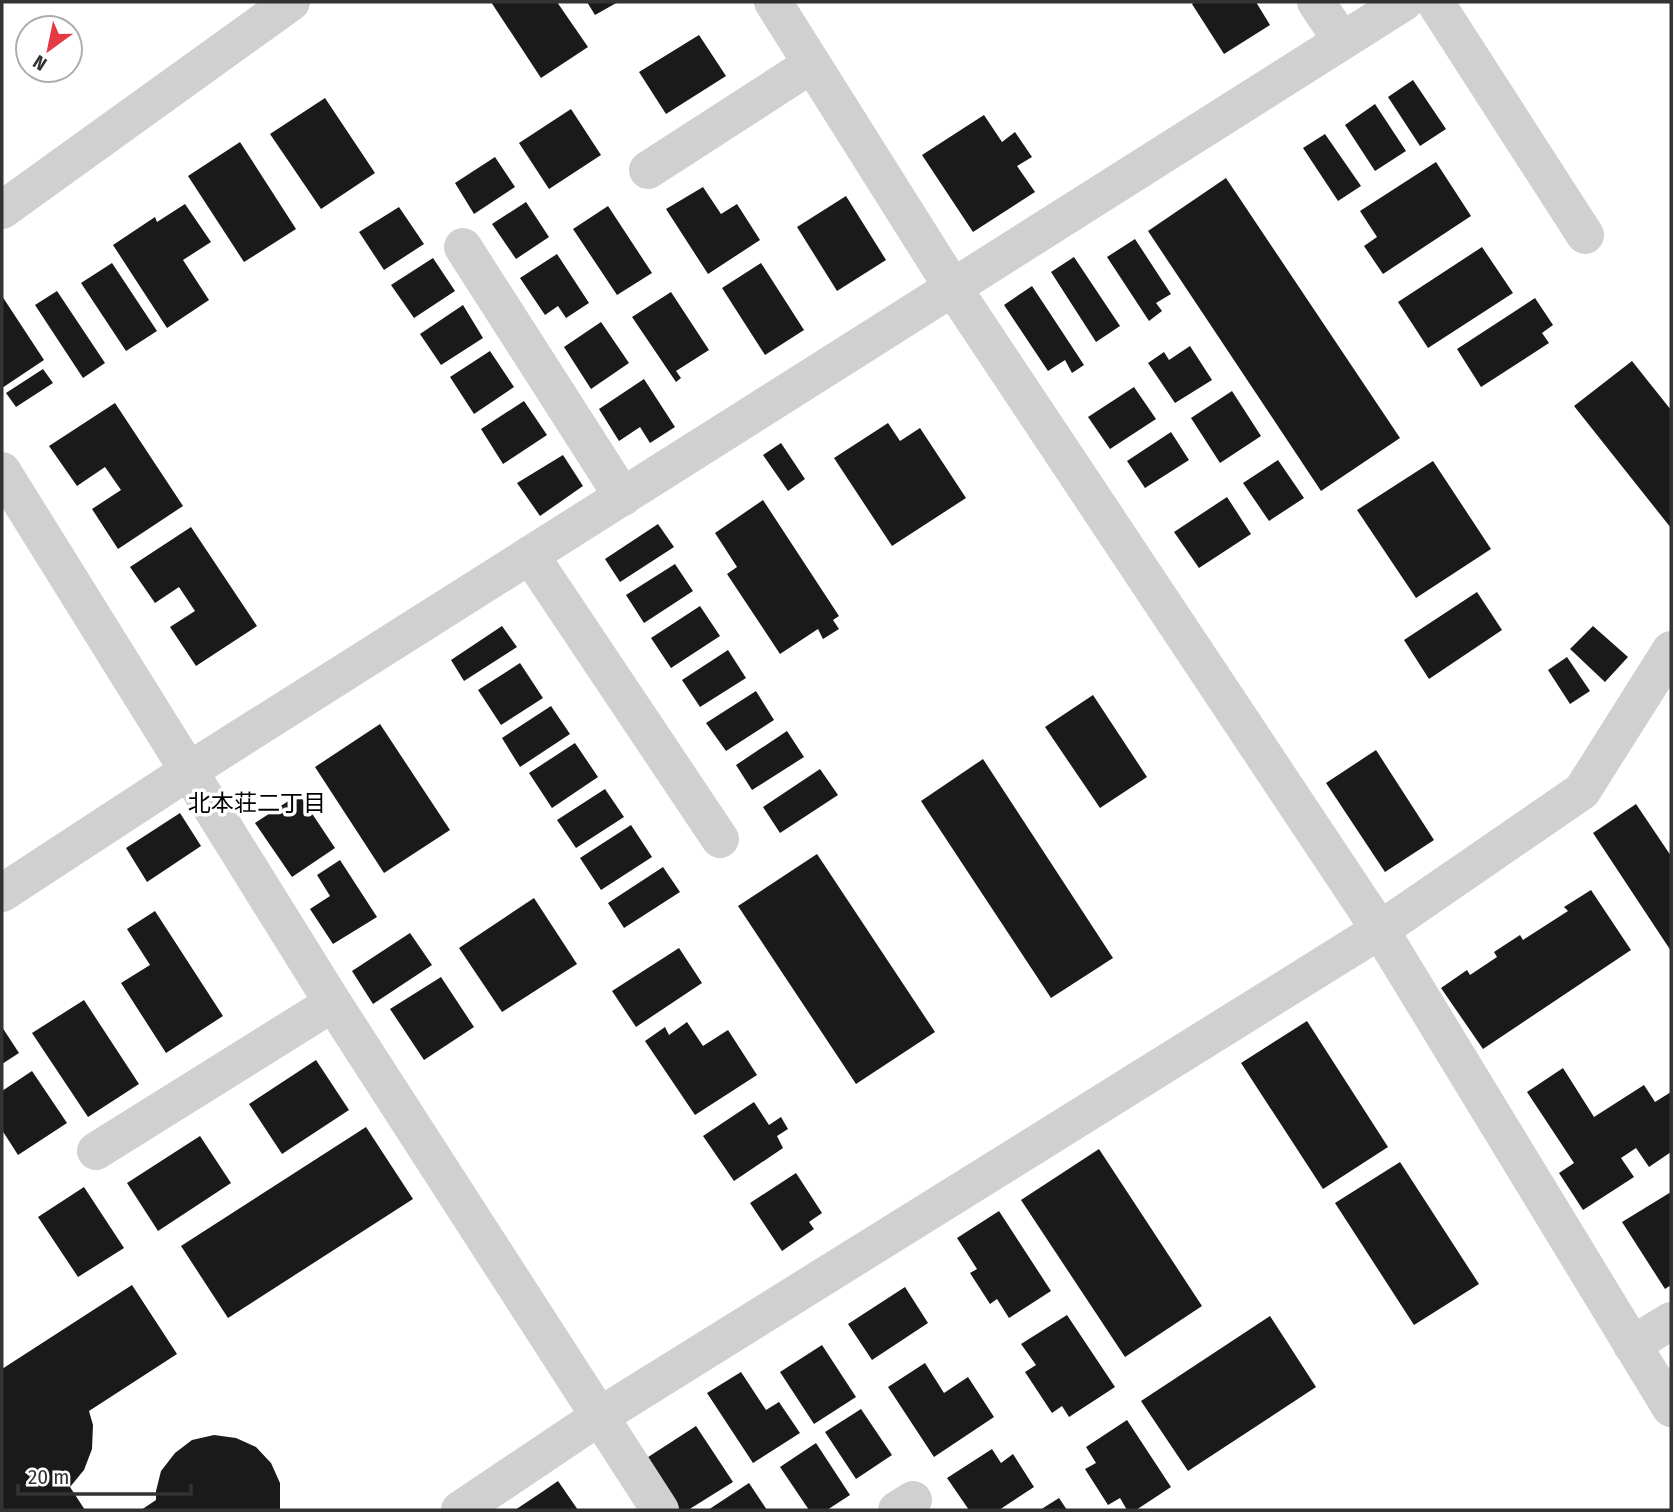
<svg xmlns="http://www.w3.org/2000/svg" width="1673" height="1512" font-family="'Fira Sans Condensed','Noto Sans JP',sans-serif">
<rect width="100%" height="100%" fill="#fff"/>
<g fill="#1a1a1a">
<path d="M491,2H557L588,47L541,78Z"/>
<path d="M587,2H618L595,15Z"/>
<path d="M1195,2H1256L1270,25L1224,54L1192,4Z"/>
<path d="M699,35L726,76L666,114L639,72Z"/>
<path d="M1413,80L1446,129L1420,146L1388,97Z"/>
<path d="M325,98L375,173L321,209L270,134Z"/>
<path d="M1375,104L1406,151L1375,171L1345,125Z"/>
<path d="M571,109L601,155L549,189L519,143Z"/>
<path d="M984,115L1002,142L1015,132L1032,157L1017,166L1035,192L973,232L922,155Z"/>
<path d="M1325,134L1361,186L1338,201L1303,148Z"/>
<path d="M240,142L296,229L244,262L188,176Z"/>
<path d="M495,157L515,187L474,214L455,183Z"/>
<path d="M1436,162L1471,216L1383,274L1364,246L1377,237L1360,211Z"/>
<path d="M1226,178L1400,438L1321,491L1148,231Z"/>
<path d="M703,187L721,214L737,204L760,240L708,274L666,209Z"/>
<path d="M846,196L886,260L837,291L797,227Z"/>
<path d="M526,202L549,237L516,259L492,224Z"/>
<path d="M185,204L211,242L183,260L209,300L167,328L113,245L155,217L157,222Z"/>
<path d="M608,206L652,273L617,295L573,229Z"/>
<path d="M399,207L424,244L384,270L359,232Z"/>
<path d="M1135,239L1171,294L1156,303L1162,311L1149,321L1107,257Z"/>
<path d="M1482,247L1513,293L1428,348L1398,302Z"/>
<path d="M557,254L589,303L566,318L558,306L545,315L520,278Z"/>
<path d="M1074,257L1120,326L1096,342L1051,272Z"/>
<path d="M433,258L455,291L414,318L391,285Z"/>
<path d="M112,263L157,331L126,351L81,283Z"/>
<path d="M761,263L804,330L765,355L722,288Z"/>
<path d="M1032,286L1084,365L1072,373L1065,360L1048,371L1004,305Z"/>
<path d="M57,291L105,363L83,378L35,305Z"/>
<path d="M671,292L709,350L676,371L681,378L676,382L632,317Z"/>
<path d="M2,296L44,360L2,388Z"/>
<path d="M1535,298L1553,325L1542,333L1549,343L1481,387L1457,349Z"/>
<path d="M463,305L483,338L441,365L420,334Z"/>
<path d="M601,322L629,363L591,389L564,347Z"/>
<path d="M1190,346L1212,380L1175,403L1148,363L1164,352L1169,360Z"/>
<path d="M490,351L514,387L474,414L450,377Z"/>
<path d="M1632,361L1671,410V528L1574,406Z"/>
<path d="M43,369L53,383L16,407L6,393Z"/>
<path d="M644,379L675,427L650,443L640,427L619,441L599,409Z"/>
<path d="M1134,387L1156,419L1110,449L1088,417Z"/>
<path d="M1232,391L1261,436L1220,463L1191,418Z"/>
<path d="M524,401L547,435L503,464L481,429Z"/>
<path d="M115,403L183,506L118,549L92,509L121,490L105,467L77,486L49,446Z"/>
<path d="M888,423L900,441L920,428L966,498L892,546L834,458Z"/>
<path d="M1171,432L1189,460L1145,488L1127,461Z"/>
<path d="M781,443L805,479L788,491L763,455Z"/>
<path d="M563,455L583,486L540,516L517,483Z"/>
<path d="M1278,460L1304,498L1269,521L1243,483Z"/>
<path d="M1433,461L1491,549L1416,598L1357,510Z"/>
<path d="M1227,497L1251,534L1199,568L1174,532Z"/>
<path d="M763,500L839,616L833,620L839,629L823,639L818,629L780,654L727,574L737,567L715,533Z"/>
<path d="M658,524L674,547L620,582L605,559Z"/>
<path d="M191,527L257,626L196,666L170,627L195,611L179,587L155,603L130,567Z"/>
<path d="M675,564L693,591L644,623L626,595Z"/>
<path d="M1477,592L1502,630L1429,679L1404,640Z"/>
<path d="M700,606L720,636L671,668L651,638Z"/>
<path d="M502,626L517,647L464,681L451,660Z"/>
<path d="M1593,626L1628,657L1605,682L1570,649Z"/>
<path d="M728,650L746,678L700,707L682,680Z"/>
<path d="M1567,657L1590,691L1570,704L1548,670Z"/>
<path d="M520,663L543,698L501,725L478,690Z"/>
<path d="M756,691L774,720L726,751L706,723Z"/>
<path d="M1093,695L1147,777L1100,808L1045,727Z"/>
<path d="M551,706L570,734L520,767L502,738Z"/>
<path d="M380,724L450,830L384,873L315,767Z"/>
<path d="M787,731L804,757L752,790L736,765Z"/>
<path d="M575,743L598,777L552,808L529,773Z"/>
<path d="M1376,750L1434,840L1385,872L1326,783Z"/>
<path d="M983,759L1113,958L1051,998L921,801Z"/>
<path d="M820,769L838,795L780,833L763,807Z"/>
<path d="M605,789L624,817L576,848L557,820Z"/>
<path d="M299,794L335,848L292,877L255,823Z"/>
<path d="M1636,804L1671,856V951L1593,833Z"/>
<path d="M180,813L201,846L147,882L126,848Z"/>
<path d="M631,825L652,857L601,890L580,858Z"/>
<path d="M817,854L935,1032L856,1084L738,906Z"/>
<path d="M340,860L377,917L333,944L310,909L330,896L317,875Z"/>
<path d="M663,867L680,892L624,928L608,903Z"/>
<path d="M1591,890L1631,950L1483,1049L1441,988L1467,970L1470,975L1497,957L1494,952L1520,935L1523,940L1568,911L1564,907Z"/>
<path d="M534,898L577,964L502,1012L459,948Z"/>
<path d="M155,911L223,1016L166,1053L121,983L150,965L127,929Z"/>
<path d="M410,933L432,965L373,1004L352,971Z"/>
<path d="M679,948L702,983L636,1027L612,991Z"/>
<path d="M441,977L474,1027L424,1060L390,1009Z"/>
<path d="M84,1000L139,1084L88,1117L32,1033Z"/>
<path d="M1307,1021L1388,1147L1323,1189L1241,1063Z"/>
<path d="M687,1022L703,1046L728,1030L757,1075L695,1115L645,1041L665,1027L669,1035Z"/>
<path d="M2,1027L19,1053L2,1064Z"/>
<path d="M316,1060L349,1110L282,1154L249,1104Z"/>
<path d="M1563,1068L1594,1117L1644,1085L1655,1102L1671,1092V1152L1649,1167L1636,1148L1621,1158L1634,1177L1583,1210L1559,1173L1574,1163L1527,1092Z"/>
<path d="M32,1071L67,1123L18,1155L2,1130V1091Z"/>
<path d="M754,1102L769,1125L781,1117L788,1129L777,1136L783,1148L734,1181L703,1136Z"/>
<path d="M366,1127L413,1199L228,1318L181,1246Z"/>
<path d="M200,1136L231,1183L158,1231L127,1183Z"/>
<path d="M1099,1149L1202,1306L1125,1357L1021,1200Z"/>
<path d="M1400,1162L1479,1284L1414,1325L1335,1203Z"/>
<path d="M796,1173L822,1213L809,1222L814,1229L782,1251L750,1203Z"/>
<path d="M84,1187L124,1248L78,1277L38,1217Z"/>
<path d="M1671,1192V1285L1665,1289L1622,1222Z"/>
<path d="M999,1211L1051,1291L1009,1318L997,1299L990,1304L970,1273L977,1269L957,1238Z"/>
<path d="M132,1285L177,1354L89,1411L93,1425L92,1449L84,1470L70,1487L85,1510H2V1369Z"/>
<path d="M905,1287L928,1323L872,1360L848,1324Z"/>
<path d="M1067,1315L1115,1387L1069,1417L1062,1406L1052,1413L1025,1372L1036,1365L1021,1344Z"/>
<path d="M1270,1316L1316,1387L1188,1471L1141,1401Z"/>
<path d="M822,1345L856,1397L814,1424L780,1372Z"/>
<path d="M925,1363L944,1393L968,1377L994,1417L934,1457L888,1387Z"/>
<path d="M741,1372L766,1410L779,1402L800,1433L753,1463L707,1393Z"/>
<path d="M861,1409L892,1455L856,1479L825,1432Z"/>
<path d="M1127,1420L1171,1487L1136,1510H1127L1120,1498L1108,1505L1085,1469L1096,1463L1086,1447Z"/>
<path d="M696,1426L733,1482L688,1510H675L642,1461Z"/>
<path d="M214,1435L236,1438L256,1447L271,1463L280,1483V1510H141L156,1500V1491L161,1471L175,1453L192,1440Z"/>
<path d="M816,1443L850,1495L827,1510H809L780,1467Z"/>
<path d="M992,1449L1001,1463L1013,1454L1034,1487L999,1510H969L947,1478Z"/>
<path d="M558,1481L578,1510H515L539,1494Z"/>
<path d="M749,1483L767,1510H708Z"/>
<path d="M1059,1498L1067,1510H1040Z"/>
</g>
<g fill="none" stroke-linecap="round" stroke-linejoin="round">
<g stroke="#d0d0d0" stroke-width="38">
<path d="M773,2L953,288L1380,930L1671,1408"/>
<path d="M1316,2L1342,41"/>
<path d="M1435,2L1585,235"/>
<path d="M648,170L812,64"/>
<path d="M2,210L291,2"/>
<path d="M463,247L623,497"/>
<path d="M2,471L333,1003L660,1510"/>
<path d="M530,555L720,839"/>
<path d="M2,893L187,772L1404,2"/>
<path d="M96,1151L333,1003"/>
<path d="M1632,1345L1671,1321"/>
<path d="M460,1510L600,1416L1380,930L1582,791L1671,650"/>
<path d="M897,1510L913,1500"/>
</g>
</g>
<g text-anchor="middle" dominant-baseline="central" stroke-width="7" stroke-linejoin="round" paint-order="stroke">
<g font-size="23" fill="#000" stroke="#fff">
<text x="257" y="803">北本荘二丁目</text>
</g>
</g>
<rect width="1673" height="1512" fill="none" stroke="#333333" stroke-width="7"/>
<g transform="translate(49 49) rotate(213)"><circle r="33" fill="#ffffff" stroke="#adadad" stroke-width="2"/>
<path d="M0-5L12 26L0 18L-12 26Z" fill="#e63946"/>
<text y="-10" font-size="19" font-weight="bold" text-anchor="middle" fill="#333333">N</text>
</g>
<path d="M18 1484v10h173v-10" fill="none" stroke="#333333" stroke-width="3.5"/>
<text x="28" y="1484" font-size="21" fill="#333333" stroke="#ffffff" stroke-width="5" paint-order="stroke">20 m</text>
</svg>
